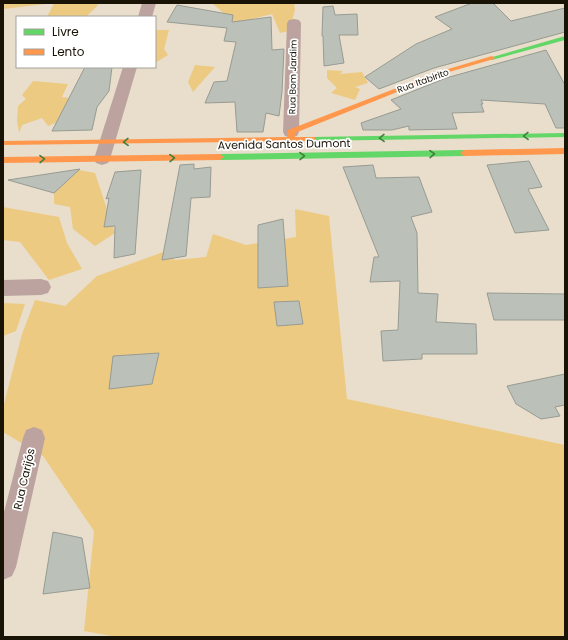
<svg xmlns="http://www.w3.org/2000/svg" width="568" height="640" font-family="Poppins,sans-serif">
<rect width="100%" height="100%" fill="#e8decb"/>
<g fill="#edca82">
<path d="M3,3H97L98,5L86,17H47L54,3L3,9Z"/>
<path d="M212,3H294L295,10L289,31L280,33L272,14L235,23Z"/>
<path d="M155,30H169L164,49L168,55L155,63Z"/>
<path d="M195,65L215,67L193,92L188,82Z"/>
<path d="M327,70L343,71L340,74L362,72L368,83L355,87L360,89L355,100L331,93L337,88L327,78Z"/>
<path d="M33,81L68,84L62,97L70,98L69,108L55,123L48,126L42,118L22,125L19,133L17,121L18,106L26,99L22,95Z"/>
<path d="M79,170L95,173L115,233L95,246L73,229L70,207L54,204V193Z"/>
<path d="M3,207L59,217L67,243L82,269L49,280L20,242L3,240Z"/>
<path d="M295,209L329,216L347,399L565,445V637H117L84,631L94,531L43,456L3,432V408L22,334L35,300L65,306L97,276L166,251L175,260L206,257L213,234L246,245L296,237Z"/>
<path d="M3,303L25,304L16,331L3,336Z"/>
</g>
<g fill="#bbc0b8" stroke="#979b93">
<path d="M472,3H493L511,21L565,8V32L434,68L379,89L365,77L416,44L452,29L435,17Z"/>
<path d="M177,5L233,15L232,22L271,17L272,50L284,49L282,92L279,116L266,113L263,132H237L235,102L205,103L214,82L227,81L236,42L224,41L227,28L167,22Z"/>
<path d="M333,6L335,15L357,14L358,35H339L344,63L324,66L323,36H322L323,7Z"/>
<path d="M546,50L565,85V128H556L545,104L481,100L483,104H481L484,112L452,113L457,129L409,130V126L392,130H363L361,123L401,109L391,100L446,78Z"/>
<path d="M85,67H112L109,91L97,107L92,130L52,131Z"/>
<path d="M529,161L542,187L528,189L549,230L515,233L487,165Z"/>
<path d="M194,164V169L211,167L210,197L191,198L186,256L162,260L180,165Z"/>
<path d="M373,165L376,178L419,177L432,212L411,217L417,233L418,293L438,294L436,322L476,324L477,354H422V359L383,361L381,331L398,330L400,281L370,282L374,257H379L343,167Z"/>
<path d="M80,169L54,193L8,180Z"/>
<path d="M141,170L135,254L114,258L115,226L104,227L109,198L106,199L115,172Z"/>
<path d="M283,219L288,286L258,288V225Z"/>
<path d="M487,293L565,294V320H494Z"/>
<path d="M299,301L303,324L277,326L274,302Z"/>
<path d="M159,353L152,384L109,389L113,356Z"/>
<path d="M565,374V405L555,407L560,416L541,419L516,404L507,386Z"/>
<path d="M53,532L82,538L90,588L43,594Z"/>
</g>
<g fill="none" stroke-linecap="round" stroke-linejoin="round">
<g fill="#bca3a0" fill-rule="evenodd">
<path d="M142,3H156L152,17H138Z"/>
<path d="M294,19L299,20L301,23L299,132L297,136L291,137L285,136L283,132L287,23L289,20Z"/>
<path d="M123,67H137L110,159L108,163L102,165L96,163L94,159Z"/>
<path d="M41,279L48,281L51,287L48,293L41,295L3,296V280Z"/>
<path d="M34,427L42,430L45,438L16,567L12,576L3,580V516L23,438L26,430Z"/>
</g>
<g fill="#63d668" fill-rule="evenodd">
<path d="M565,36V40L492,60L489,58Z"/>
<path d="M565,133V137L312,141L308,139L312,137Z"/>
<path d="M464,150L468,153L464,156L220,160L216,157L220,154Z"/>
</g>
<g fill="#ff974d" fill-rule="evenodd">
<path d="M492,56L495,58L494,59L442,74L295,133V137H315V141H312L3,145V141L287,137L288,130L438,72Z"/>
<path d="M565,148V154L464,156L460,153L464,150Z"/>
<path d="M220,154L224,157L220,160L3,163V157Z"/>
</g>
</g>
<defs><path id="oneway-chevron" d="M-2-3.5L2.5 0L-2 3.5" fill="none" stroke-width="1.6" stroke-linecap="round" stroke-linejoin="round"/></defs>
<g stroke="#427e3c">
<use href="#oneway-chevron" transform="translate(526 136) rotate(179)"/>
<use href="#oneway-chevron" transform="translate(382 138) rotate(179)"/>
<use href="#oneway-chevron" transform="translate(126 142) rotate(179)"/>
<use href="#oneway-chevron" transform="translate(432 154) rotate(-1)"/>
<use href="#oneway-chevron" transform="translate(302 156) rotate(-1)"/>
<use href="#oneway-chevron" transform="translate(172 158) rotate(-1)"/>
<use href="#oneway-chevron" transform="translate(42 159) rotate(-1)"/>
</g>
<g text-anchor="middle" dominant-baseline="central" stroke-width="3.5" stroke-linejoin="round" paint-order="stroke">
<g font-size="9" fill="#191306" stroke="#fff">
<text transform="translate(293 77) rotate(-89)">Rua Bom Jardim</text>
<text transform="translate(423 81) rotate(-20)">Rua Itabirito</text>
</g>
<g font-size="11" fill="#191306" stroke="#fff">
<text transform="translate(284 144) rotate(-1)">Avenida Santos Dumont</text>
<text transform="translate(24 479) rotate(-77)">Rua Carijós</text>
</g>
</g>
<rect width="568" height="640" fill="none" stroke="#191306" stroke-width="8"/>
<rect x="16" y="16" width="140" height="52" fill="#ffffff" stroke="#a3a19b"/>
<rect x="24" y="29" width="20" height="6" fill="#63d668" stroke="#a3a19b"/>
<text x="52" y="36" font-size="12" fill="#191306">Livre</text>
<rect x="24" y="49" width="20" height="6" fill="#ff974d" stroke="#a3a19b"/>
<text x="52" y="56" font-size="12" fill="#191306">Lento</text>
</svg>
